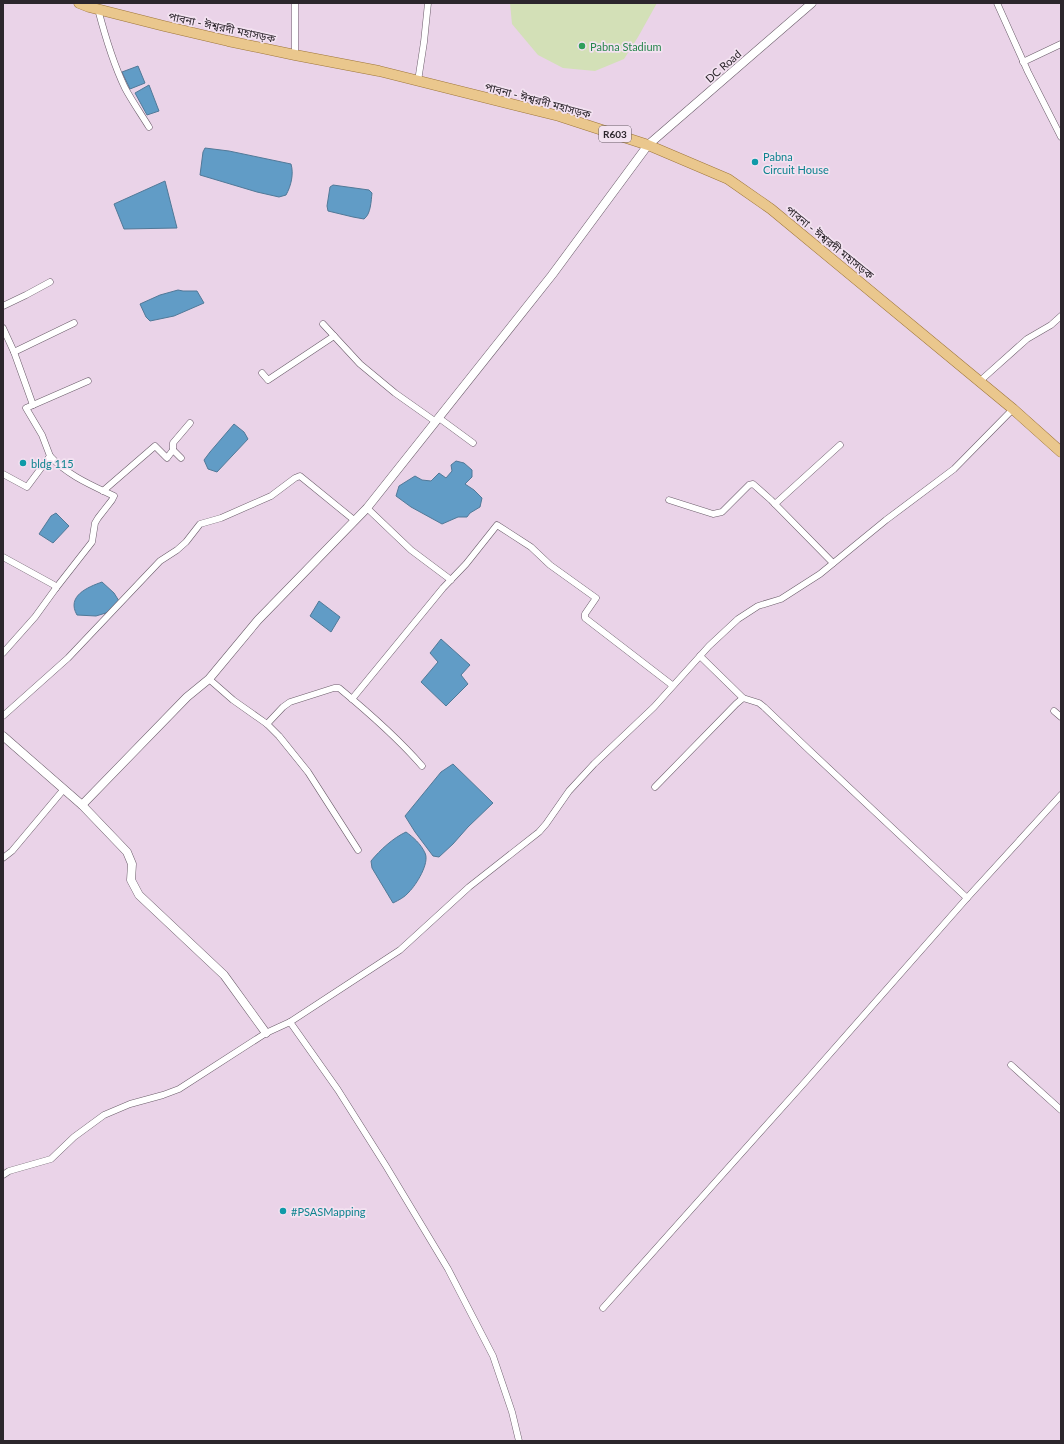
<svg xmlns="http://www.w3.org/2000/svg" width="1064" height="1444" font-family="Lato,'Noto Sans Bengali',sans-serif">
<rect width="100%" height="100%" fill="#f3e2f1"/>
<rect fill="#ead3e8" x="3" y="3" width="1058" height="1438"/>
<path fill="#d3e0b7" d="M510,3H657L638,37L624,59L595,71L563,68L538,55L512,24Z"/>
<g fill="#619cc6" stroke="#517998">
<path d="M138,66L145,83L130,89L122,72Z"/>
<path d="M149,85L159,111L147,115L135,93Z"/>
<path d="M205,148L229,151L291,164C294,174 291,186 286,195L279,197L257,192L200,175L203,152Z"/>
<path d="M165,181L177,228L124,229L114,204Z"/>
<path d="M333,185L369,190L372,193C371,201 371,214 364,219L353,217L328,211L327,206L330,187Z"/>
<path d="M178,290L183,291H197L204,303L174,316L150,321L146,317L140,304L160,295Z"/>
<path d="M234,424L244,432L248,439L217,472L208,469L204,460L210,452Z"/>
<path d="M456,461L464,463L472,470V477L465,484L474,490L482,498L480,507L470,513L467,517H458L442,524L411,507L396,496L399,486L415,476L422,480L431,481L439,473L446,478L452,471L451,465Z"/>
<path d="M56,513L69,526L53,543L39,534L51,516Z"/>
<path d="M102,582L114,593L119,601L109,612L96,616L77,615C66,596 88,587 102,582Z"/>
<path d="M319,601L340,617L331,632L310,616Z"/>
<path d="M441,639L470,665L461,675L468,684L446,706L421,682L438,662L430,653Z"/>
<path d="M453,764L493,803L468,827L453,844L439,857L433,856L415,832L405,816L441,772Z"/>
<path d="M406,832C413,837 421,844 425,853C430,863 416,885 409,892C405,897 399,900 393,903L372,868L371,861C380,850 393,838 406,832Z"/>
</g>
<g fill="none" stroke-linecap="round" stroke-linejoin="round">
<defs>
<g id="minor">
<path d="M295,3V55"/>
<path d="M997,3L1028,72L1061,137"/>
<path d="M98,9C105,36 113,63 125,88C132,101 141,114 149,127"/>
<path d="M1023,62L1061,44"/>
<path d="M418,81L424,42L428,3"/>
<path d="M3,306L26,295L50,282"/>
<path d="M323,324L360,364L395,393L436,422"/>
<path d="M3,328L14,352L74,323"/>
<path d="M14,352L33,405L88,381"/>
<path d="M262,373L268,380L334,336"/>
<path d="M980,381L1027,339L1051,325L1061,316"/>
<path d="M439,418L473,443"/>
<path d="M173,450V443L190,423"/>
<path d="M50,456C67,475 91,485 114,496L112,500L98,518L95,523L92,542L56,588"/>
<path d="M3,474L27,487L50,456L42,435L26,408L33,405"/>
<path d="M103,491L155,446L167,458L173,450L181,458"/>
<path d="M669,500L713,514L722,512L749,485L753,484L771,500L833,563"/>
<path d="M775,504L840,445"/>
<path d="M367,508L411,550L451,580"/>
<path d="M3,557L54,585L56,588L35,617L3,653"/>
<path d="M700,656L743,698"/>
<path d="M209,679L233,700L267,724L279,736L308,772L358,850"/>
<path d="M352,699L443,588L466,564L497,525L531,547L550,565L596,598L585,614V618L672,685"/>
<path d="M1054,711L1061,717"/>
<path d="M3,716L68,658L141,581L160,561L177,550L186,542L200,524L221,518L271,496L295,478L300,476L354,520"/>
<path d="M267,724L283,707L290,702L334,688H339C368,712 397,737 422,766"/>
<path d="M655,787L736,704L743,698L759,703L764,707L808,749L967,898"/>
<path d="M3,858L12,851L64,789"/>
<path d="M290,1022L400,950L469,887L539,832L546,824L569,791L594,764L654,707L709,646L738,619L758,606L781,599L820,574L886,520L954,469L1013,409"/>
<path d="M1011,1065L1061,1110"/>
<path d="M3,1175L9,1171L51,1159L74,1137L104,1115L130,1104L163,1095L179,1089L266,1033L290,1022L338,1090L386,1166L448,1269L493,1356L512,1412L519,1441"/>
<path d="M603,1308L805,1082L967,898L1061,795"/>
</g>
<g id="tertiary">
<path d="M3,736L82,805L127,852L132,864L131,880L139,895L224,975L266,1033"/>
<path d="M82,805L187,697L209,679L258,620L367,508L552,275L648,145L812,3"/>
</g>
<path id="primary" d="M79,3L89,7L164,26L228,41L295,55L379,71L559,116L648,145L728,179L771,209L1013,409L1061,452"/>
</defs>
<use href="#minor" stroke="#6b5d6a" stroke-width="7"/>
<use href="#tertiary" stroke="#6b5d6a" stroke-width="9"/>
<use href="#primary" stroke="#9e763a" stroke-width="11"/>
<use href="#minor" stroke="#fff" stroke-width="6"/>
<use href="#tertiary" stroke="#fff" stroke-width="8"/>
<use href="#primary" stroke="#eac78d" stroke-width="10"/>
</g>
<circle fill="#2e9e5b" stroke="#f3e2f1" stroke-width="1.5" cx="582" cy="46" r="4"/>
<g fill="#0f9aa8" stroke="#f3e2f1" stroke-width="1.5">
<circle cx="755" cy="162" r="4"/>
<circle cx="23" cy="463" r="4"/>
<circle cx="283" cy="1211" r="4"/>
</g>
<g text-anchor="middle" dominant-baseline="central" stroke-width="3.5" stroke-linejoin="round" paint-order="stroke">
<rect fill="#f3e2f1" stroke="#685e67" stroke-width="1" x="599" y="126" width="32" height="16" rx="3"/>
<g font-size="10" font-weight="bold" fill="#2c262c">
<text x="615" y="134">R603</text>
</g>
<g font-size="11" fill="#2c262c" stroke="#f3e2f1">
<text transform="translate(222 27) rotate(12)">পাবনা - ঈশ্বরদী মহাসড়ক</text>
<text transform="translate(723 66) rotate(-41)">DC Road</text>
<text transform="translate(538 100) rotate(15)">পাবনা - ঈশ্বরদী মহাসড়ক</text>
<text transform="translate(830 242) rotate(39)">পাবনা - ঈশ্বরদী মহাসড়ক</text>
</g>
<g font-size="11" fill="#27864d" stroke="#f3e2f1" text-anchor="start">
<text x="590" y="46">Pabna Stadium</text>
</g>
<g font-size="11" fill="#0d838f" stroke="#f3e2f1" text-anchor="start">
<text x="763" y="156">Pabna<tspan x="763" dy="13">Circuit House</tspan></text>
<text x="31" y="463">bldg 115</text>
<text x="291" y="1211">#PSASMapping</text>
</g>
</g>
<rect width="1064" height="1444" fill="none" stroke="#2c262c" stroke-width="8"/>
</svg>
